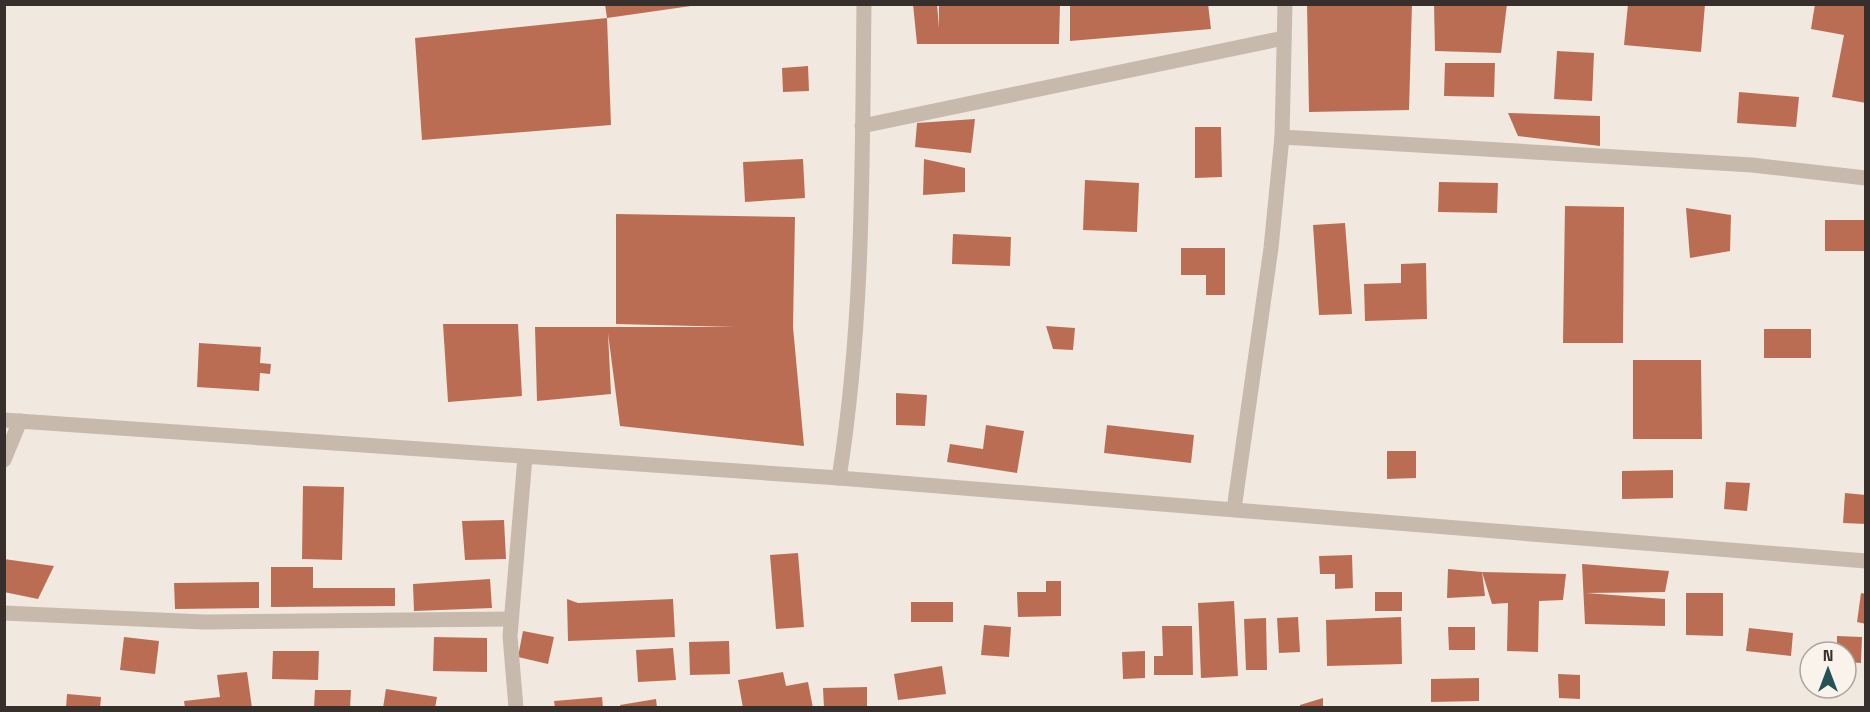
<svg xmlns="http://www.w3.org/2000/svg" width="1870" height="712" font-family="'Space Grotesk',sans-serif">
<rect width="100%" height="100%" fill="#f1e9e0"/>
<g fill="#bb6d54">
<path d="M605,4L691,6L607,18L611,125L422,140L415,38L607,18Z"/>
<path d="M913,4H937L939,28V4H1060L1059,44H917Z"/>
<path d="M1070,4H1208L1211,29L1070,41Z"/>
<path d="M1307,4H1412L1409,110L1309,112Z"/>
<path d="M1434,4H1507L1501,53L1435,51Z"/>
<path d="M1628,4H1705L1701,52L1624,45Z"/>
<path d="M1815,4H1866V103L1832,97L1844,35L1811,29Z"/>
<path d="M1557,51L1594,53L1592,101L1554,99Z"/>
<path d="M1445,63H1495L1494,97L1444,96Z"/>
<path d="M808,66L809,91L783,92L782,68Z"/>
<path d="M1739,92L1799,97L1796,127L1737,123Z"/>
<path d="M1508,113L1600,116V146L1518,136Z"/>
<path d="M975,119L971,153L915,147L917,123Z"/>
<path d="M1195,127H1221L1222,177L1195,178Z"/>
<path d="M803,159L805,198L745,202L743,162Z"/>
<path d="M924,159L965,168V192L923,195Z"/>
<path d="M1085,180L1139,183L1137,232L1083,230Z"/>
<path d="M1439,182L1498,183L1497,213L1438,212Z"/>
<path d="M1565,206L1624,207L1623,343H1563Z"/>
<path d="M1686,208L1731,215L1730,251L1690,258Z"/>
<path d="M616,214L795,217L793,327L804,446L620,426L608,333L611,394L537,401L535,327H735L616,324Z"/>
<rect x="1825" y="220" width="41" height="31"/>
<path d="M1345,223L1352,314L1319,315L1313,225Z"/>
<path d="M953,234L1011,237L1010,266L952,264Z"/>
<path d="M1181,248H1225V295H1206V275H1181Z"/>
<path d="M1426,263L1427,319L1365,321L1364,284L1401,283V264Z"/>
<path d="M443,324H518L522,396L448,402Z"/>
<path d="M1046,326L1075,328L1073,350L1053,349Z"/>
<rect x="1764" y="329" width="47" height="29"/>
<path d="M199,343L261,347L260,363L271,364L270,374L260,373L259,391L197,387Z"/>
<path d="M1633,360H1701L1702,439H1633Z"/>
<path d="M896,393L927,395L925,426L896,425Z"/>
<path d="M986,425L1024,431L1017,473L947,462L950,444L983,449Z"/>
<path d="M1107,425L1194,435L1191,463L1104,453Z"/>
<path d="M1387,451H1416V478L1387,479Z"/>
<path d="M1673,470V498L1622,499V471Z"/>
<path d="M1726,482L1750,483L1747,511L1724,509Z"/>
<path d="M303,486L344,487L342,560L302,559Z"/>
<path d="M1845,493L1866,495V524L1843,523Z"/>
<path d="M504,520L506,559L465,560L462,521Z"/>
<path d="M798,553L804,627L776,629L770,555Z"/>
<path d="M1352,555L1353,588L1335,589V574H1320L1319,556Z"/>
<path d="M4,559L54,566L38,599L4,592Z"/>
<path d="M1582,564L1669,571L1665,592L1586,593L1665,599V626L1585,624Z"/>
<path d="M271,567H313V588H395V606L271,607Z"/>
<path d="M1448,569L1482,572L1485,596L1447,598Z"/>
<path d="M1482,572L1566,574L1563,600L1539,601L1538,652L1507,651L1508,603L1492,604Z"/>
<path d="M490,579L492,608L414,611L413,584Z"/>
<path d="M1046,581H1061V616L1018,617L1017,592H1046Z"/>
<path d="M259,582V608L175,609L174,583Z"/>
<rect x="1375" y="592" width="27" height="19"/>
<path d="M1686,593H1723V636L1686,635Z"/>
<path d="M1861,593L1866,594V624L1857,622Z"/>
<path d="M567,599L578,603L673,599L675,637L568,641Z"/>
<path d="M1234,601L1238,676L1201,678L1198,603Z"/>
<rect x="911" y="602" width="42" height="20"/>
<path d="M1298,617L1300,652L1279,653L1277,618Z"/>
<path d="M1401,617L1402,664L1327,666L1326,620Z"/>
<path d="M1266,618L1267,670H1246L1244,619Z"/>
<path d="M984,625L1011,627L1009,657L981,655Z"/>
<path d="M1162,626H1192L1193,675H1154V656H1163Z"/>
<path d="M1448,627H1475V650H1449Z"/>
<path d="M1749,628L1793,633L1791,656L1746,651Z"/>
<path d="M523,631L554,637L548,664L518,657Z"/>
<path d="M1837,636L1862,637L1861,663L1846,662V652H1837Z"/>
<path d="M124,637L159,641L155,674L120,670Z"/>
<path d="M434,637L487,638V672L433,671Z"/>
<path d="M729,641L730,674L690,675L689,642Z"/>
<path d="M673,648L676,680L638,682L636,650Z"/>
<path d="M273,651H319L318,680L272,679Z"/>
<path d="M1145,651V678L1123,679L1122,652Z"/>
<path d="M942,666L946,694L898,700L894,674Z"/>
<path d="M247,672L252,708H185L184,701L220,697L217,675Z"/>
<path d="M783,672L786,686L808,682L813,708H743L738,680Z"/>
<path d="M1558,674L1580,675V699L1559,698Z"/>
<path d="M1479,678V701L1431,702V679Z"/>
<path d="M867,687V708H824L823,688Z"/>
<path d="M386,689L437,697L435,708H383Z"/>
<path d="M315,690H351L350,708H314Z"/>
<path d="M67,694L101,697L100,708H66Z"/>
<path d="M602,697L603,708H555L554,701Z"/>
<path d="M1323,698V708H1300V705Z"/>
<path d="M656,699L657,708H621L620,705Z"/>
</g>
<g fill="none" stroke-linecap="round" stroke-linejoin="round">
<g stroke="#c8b9ad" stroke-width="15">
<path d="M862,126L1284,38"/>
<path d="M1282,137L1752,165L1866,178"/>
<path d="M4,420L839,478L1866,561"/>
<path d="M4,460L20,421"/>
<path d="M839,478C864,322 862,163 864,4"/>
<path d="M1234,509L1271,248L1282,137L1285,4"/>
<path d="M4,613L204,622L511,619"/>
<path d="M516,708L510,636L525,457"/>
</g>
</g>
<rect width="1870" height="712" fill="none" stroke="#372f2b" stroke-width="12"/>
<g transform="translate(1828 670)"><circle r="28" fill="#f9f3ec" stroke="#aba59f" stroke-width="1.5"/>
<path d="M0-4.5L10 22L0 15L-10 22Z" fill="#245255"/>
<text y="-9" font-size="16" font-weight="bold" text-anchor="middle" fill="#372f2b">N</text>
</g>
</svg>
